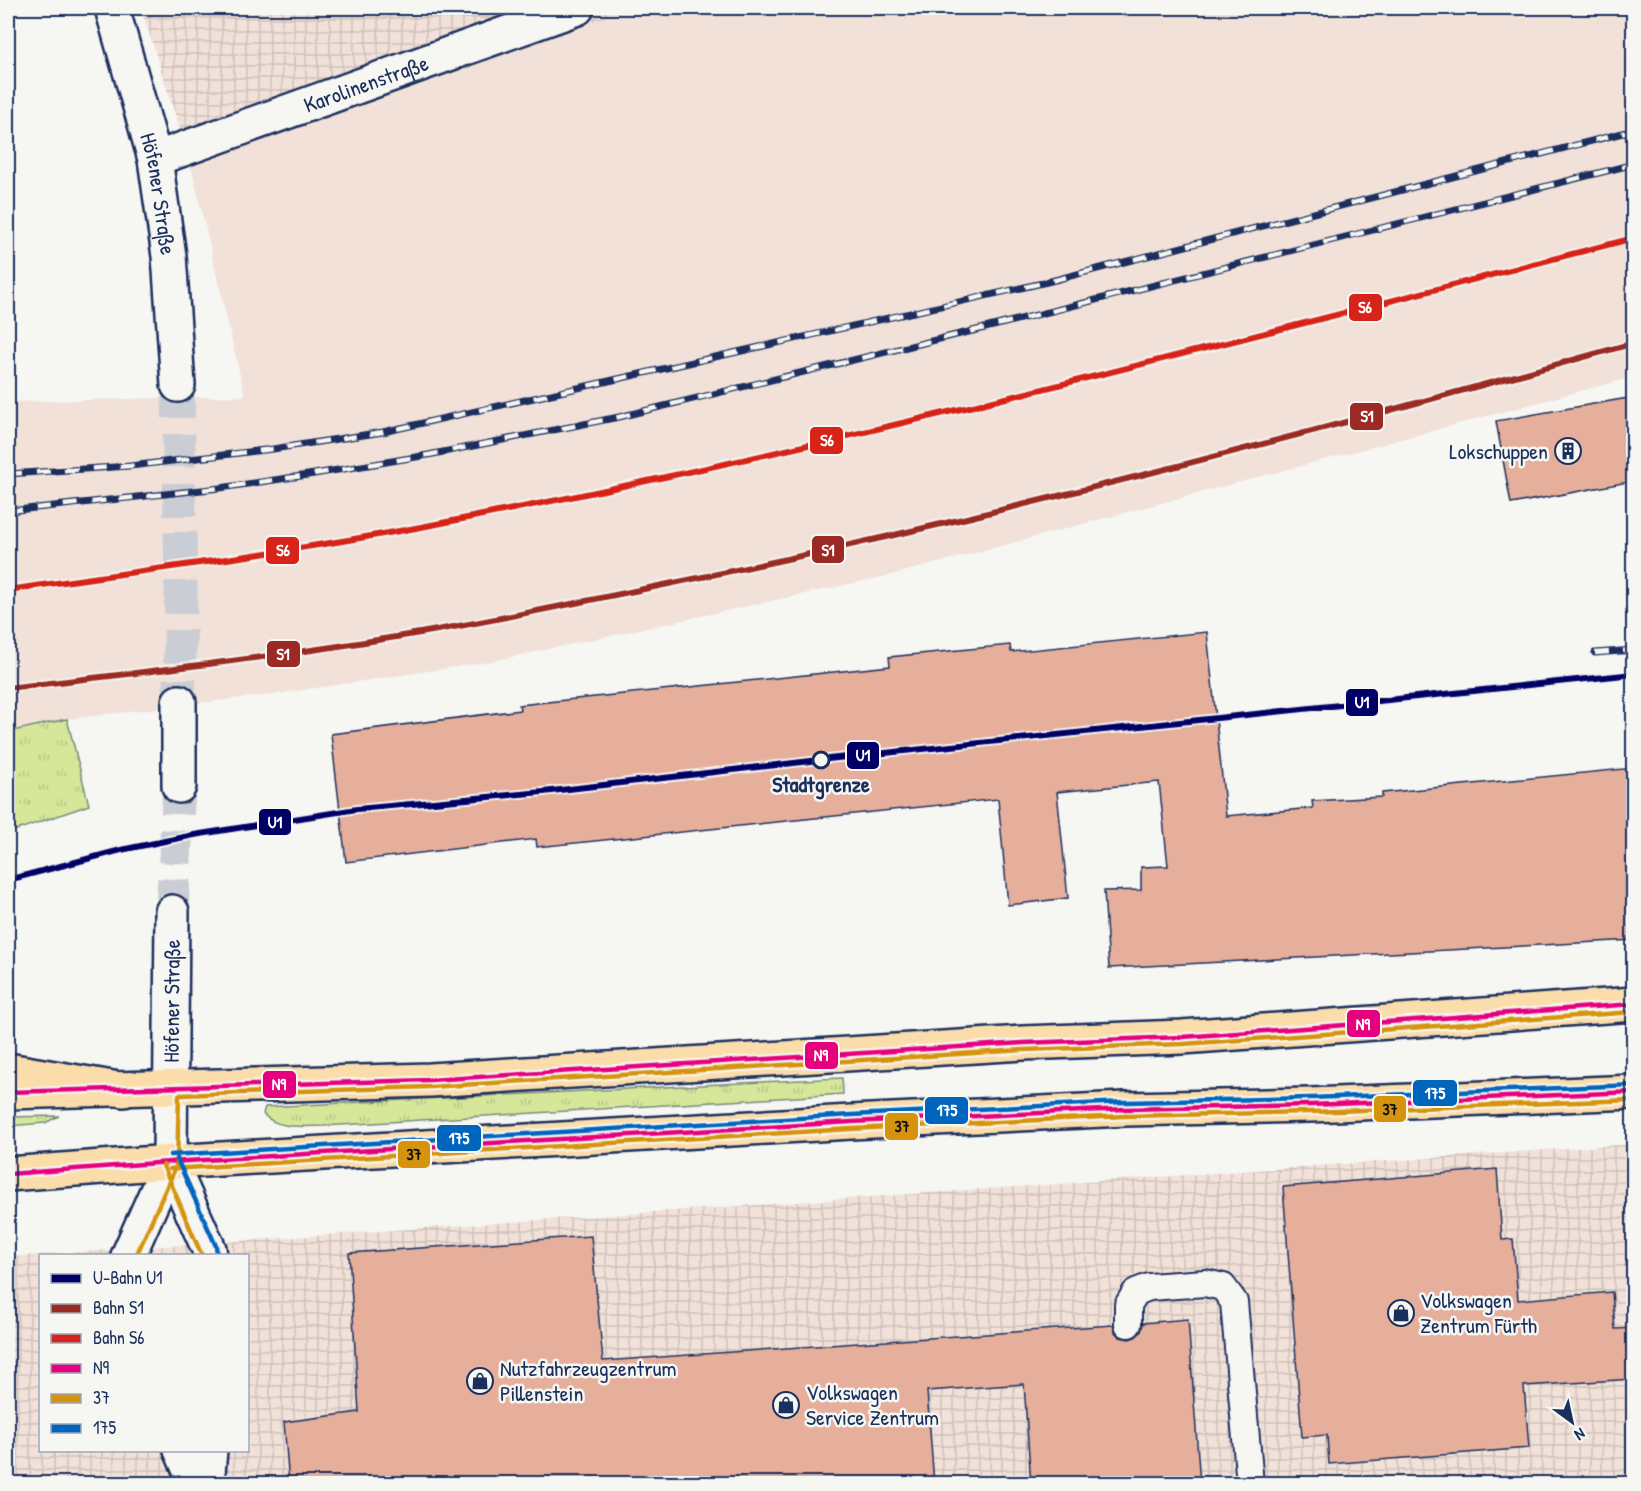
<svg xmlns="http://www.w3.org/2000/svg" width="1641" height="1491" font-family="'Patrick Hand',sans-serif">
<defs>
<pattern id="industrial-grid" width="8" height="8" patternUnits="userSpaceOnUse" patternTransform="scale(1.5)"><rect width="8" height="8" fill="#f1e1d8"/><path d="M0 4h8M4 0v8" fill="none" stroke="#cec1bc"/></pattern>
<pattern id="grass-tufts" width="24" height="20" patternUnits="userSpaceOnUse" patternTransform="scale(1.5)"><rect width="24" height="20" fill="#d6e79a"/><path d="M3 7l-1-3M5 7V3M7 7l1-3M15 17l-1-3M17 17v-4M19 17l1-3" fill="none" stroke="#b7c687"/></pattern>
</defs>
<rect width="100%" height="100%" fill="#f6f6f2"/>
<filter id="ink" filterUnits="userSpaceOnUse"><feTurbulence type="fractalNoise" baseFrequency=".0167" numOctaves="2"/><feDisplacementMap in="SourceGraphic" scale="12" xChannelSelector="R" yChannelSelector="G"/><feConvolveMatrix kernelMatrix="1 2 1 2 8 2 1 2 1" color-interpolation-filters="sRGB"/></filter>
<g filter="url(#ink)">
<path fill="#f1e1d8" d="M633,8H1633V377L896,574L488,662L276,694L67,719L8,732V402L245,396L189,157Z"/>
<g fill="url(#industrial-grid)" fill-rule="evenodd">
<path d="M141,8H633L189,157Z"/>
<path d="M1633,1144V1483H8V1257ZM40,1256H248V1450H40Z"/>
</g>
<g fill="url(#grass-tufts)" stroke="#788b7c" stroke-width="1.5">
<path d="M67,719L89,805L8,833V732Z"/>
<path d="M842,1078L843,1094L324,1126C303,1126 278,1130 263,1114L265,1107Z"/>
<path d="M59,1116L45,1123L8,1126V1117Z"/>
</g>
<g fill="#e5af9b" stroke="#1b2f5e" stroke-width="1.5">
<path d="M1634,397V481L1511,504L1496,421Z"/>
<path d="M1207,632L1226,816L1313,808L1312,801L1382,797V793L1634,768V940L1109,968L1104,891L1141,890V867L1168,866L1159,782L1057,792L1068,898L1008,905L998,799L537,847L536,839L346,862L331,734L520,710L519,705L890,666L889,657L1010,645L1011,652Z"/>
<path d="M1497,1169L1502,1240L1513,1239L1518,1300L1612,1292L1615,1329L1634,1328V1379L1524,1386L1529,1448L1329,1464L1327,1435L1302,1437L1283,1187Z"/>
<path d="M591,1236L603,1361L1113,1325L1115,1332L1120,1337L1129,1339L1135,1337L1141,1332L1143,1323L1188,1319L1200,1484H1031L1024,1384L927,1391L934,1484H289L284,1422L359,1412L349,1253Z"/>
</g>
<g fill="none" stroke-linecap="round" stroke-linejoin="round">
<g stroke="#caced4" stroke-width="33" stroke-dasharray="33 16" stroke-linecap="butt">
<path d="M178,385L181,593L179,702"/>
<path d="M172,912L179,786"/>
</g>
<defs>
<path id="lane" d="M1128,1324V1305L1136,1292L1149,1287L1205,1283L1223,1287L1234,1302L1250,1484"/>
<g id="secondary">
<path id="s1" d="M112,8L155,159L169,256L178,385"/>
<path id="s2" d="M155,159L577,8"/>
<path d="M179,786V702"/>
<path d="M170,1162L209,1249L210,1256"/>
<path id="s3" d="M128,1256L170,1162L172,912"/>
<path d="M181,1450L196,1484"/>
<path d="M207,1484L210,1450"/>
</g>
<g id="primary">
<path d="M8,1092L430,1080L1023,1043L1182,1037L1634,1004"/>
<path d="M8,1174L170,1162L851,1122L1125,1109L1310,1105L1634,1092"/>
</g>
<path id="highway" d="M8,1070L124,1090"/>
</defs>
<use href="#lane" stroke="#1b2f5e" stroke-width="30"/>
<use href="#secondary" stroke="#1b2f5e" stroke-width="38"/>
<use href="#primary" stroke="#1b2f5e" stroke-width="38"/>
<use href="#highway" stroke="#1b2f5e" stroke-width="38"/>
<use href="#lane" stroke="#f6f6f2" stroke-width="26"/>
<use href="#secondary" stroke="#f6f6f2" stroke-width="33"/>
<use href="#primary" stroke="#fbddab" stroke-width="33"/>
<use href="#highway" stroke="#fbddab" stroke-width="33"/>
<defs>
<g id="rail">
<path d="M8,474L130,466L273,449L383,432L1047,282L1634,130"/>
<path d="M8,511L220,488L308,475L428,455L619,417L993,326L1634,164"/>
<path d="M1595,653L1634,650"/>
</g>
</defs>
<use href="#rail" stroke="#1b2f5e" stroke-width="7"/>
<use href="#rail" stroke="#f6f6f2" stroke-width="4.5" stroke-dasharray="14" stroke-linecap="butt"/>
<defs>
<g id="bus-1">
<path d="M8,1092L430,1080L1023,1043L1182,1037L1634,1004"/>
<path d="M8,1174L170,1162L851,1122L1125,1109L1310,1105L1634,1092"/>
</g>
<g id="bus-2">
<path d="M163,1165L202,1256"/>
<path d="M170,1169L851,1129L1125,1116L1310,1112L1634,1100"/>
<path d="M136,1256L177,1164L179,1095L430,1087L1023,1050L1183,1044L1634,1012"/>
</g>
<g id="bus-3">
<path d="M170,1155L851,1115L1125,1102L1310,1098L1634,1085"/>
<path d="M177,1159L216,1246L217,1255"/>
</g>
</defs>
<use href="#bus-1" stroke="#f6f6f2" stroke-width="9"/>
<use href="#bus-2" stroke="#f6f6f2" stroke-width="9"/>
<use href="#bus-3" stroke="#f6f6f2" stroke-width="9"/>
<use href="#bus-1" stroke="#e5007d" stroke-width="4.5"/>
<use href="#bus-2" stroke="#d6940e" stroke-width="4.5"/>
<use href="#bus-3" stroke="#0065bd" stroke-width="4.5"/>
<defs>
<path id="rail-1" d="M8,688C144,672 279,657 414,634C491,621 567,605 644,589C977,522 1306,435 1634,343"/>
<path id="rail-2" d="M8,590C146,570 284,553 421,527C830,449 1231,342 1634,238"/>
</defs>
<use href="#rail-1" stroke="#f6f6f2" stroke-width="10"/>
<use href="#rail-2" stroke="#f6f6f2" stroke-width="10"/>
<use href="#rail-1" stroke="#9a2a23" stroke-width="6"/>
<use href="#rail-2" stroke="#d72319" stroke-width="6"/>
<defs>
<path id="metro-1" d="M8,880L121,850L194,835L357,809L543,792L828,759L1634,674"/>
</defs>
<use href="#metro-1" stroke="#f6f6f2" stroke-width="10"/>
<use href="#metro-1" stroke="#006" stroke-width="6"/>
</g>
</g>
<defs>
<symbol id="building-ring" viewBox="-11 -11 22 22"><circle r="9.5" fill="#f6f6f2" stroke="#1b2f5e" stroke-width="1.5"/><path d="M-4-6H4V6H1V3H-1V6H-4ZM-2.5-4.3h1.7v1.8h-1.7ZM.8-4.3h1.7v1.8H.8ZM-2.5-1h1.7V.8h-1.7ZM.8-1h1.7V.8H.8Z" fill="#1b2f5e"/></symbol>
<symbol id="shop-ring" viewBox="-11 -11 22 22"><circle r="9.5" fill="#f6f6f2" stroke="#1b2f5e" stroke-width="1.5"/><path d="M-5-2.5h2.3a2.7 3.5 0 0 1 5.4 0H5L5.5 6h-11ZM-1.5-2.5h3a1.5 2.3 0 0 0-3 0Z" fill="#1b2f5e"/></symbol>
</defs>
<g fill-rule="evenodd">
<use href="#building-ring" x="1553" y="436" width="30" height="30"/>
<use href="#shop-ring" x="1386" y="1298" width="30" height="30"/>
<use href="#shop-ring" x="465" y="1366" width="30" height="30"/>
<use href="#shop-ring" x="771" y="1390" width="30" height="30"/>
</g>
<circle fill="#f6f6f2" stroke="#1b2f5e" stroke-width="3" cx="821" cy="760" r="8"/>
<g text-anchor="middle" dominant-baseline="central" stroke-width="5" stroke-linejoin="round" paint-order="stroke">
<g font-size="22" fill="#1b2f5e" stroke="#f6f6f2">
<text stroke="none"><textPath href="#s2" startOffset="224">Karolinenstraße</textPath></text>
<text stroke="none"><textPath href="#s1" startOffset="192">Höfener Straße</textPath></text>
<text stroke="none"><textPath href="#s3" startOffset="264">Höfener Straße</textPath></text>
</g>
<g font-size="22" fill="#1b2f5e" stroke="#f6f6f2" text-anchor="start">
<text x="1548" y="451" text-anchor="end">Lokschuppen</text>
<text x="1420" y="1300">Volkswagen<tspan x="1420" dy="25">Zentrum Fürth</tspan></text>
<text x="500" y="1368">Nutzfahrzeugzentrum<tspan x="500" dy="25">Pillenstein</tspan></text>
<text x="806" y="1392">Volkswagen<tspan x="806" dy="25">Service Zentrum</tspan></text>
</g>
<g font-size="22" font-weight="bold" fill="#1b2f5e" stroke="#f6f6f2">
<text x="821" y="784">Stadtgrenze</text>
</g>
</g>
<g stroke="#f6f6f2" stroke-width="2">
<rect x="1348" y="293" width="35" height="29" rx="6" fill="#d72319"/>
<rect x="1349" y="402" width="35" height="29" rx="6" fill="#9a2a23"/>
<rect x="809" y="426" width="35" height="29" rx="6" fill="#d72319"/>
<rect x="811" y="535" width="34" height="29" rx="6" fill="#9a2a23"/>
<rect x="265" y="536" width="35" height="29" rx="6" fill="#d72319"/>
<rect x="266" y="640" width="35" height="28" rx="6" fill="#9a2a23"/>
<rect x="1345" y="688" width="34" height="29" rx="6" fill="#006"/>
<rect x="846" y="741" width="34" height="29" rx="6" fill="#006"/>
<rect x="258" y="808" width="34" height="28" rx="6" fill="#006"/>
<rect x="1346" y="1009" width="35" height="29" rx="6" fill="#e5007d"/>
<rect x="804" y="1041" width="35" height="29" rx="6" fill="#e5007d"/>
<rect x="262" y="1070" width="35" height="29" rx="6" fill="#e5007d"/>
<rect x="1412" y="1079" width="46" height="28" rx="6" fill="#0065bd"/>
<rect x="1373" y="1095" width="34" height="28" rx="6" fill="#d6940e"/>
<rect x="924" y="1096" width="45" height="29" rx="6" fill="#0065bd"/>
<rect x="884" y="1112" width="35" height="29" rx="6" fill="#d6940e"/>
<rect x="436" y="1124" width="46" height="28" rx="6" fill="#0065bd"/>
<rect x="397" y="1140" width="34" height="29" rx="6" fill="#d6940e"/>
</g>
<g font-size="16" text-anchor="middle" font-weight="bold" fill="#fff">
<text x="1365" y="313">S6</text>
<text x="1367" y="422">S1</text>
<text x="827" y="446">S6</text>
<text x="828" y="556">S1</text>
<text x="283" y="556">S6</text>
<text x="283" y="660">S1</text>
<text x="1362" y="708">U1</text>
<text x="863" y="761">U1</text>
<text x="275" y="828">U1</text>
<text x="1363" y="1030">N9</text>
<text x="821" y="1061">N9</text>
<text x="279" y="1090">N9</text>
<text x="1435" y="1099">175</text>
<text x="947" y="1116">175</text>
<text x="459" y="1144">175</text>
</g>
<g font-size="16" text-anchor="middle" font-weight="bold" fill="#111">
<text x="1390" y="1115">37</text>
<text x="902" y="1132">37</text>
<text x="414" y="1160">37</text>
</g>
<rect width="1641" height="1491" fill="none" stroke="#f6f6f2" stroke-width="30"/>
<rect x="15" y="15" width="1611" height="1461" fill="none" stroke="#1b2f5e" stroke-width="2" filter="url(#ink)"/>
<rect x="39" y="1254" width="210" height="198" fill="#f6f6f2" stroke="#9ea6b7" stroke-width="1.5"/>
<rect x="51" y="1274" width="30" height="9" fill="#000066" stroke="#9ea6b7" stroke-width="1.5"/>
<text x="93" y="1284" font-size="18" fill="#1b2f5e">U-Bahn U1</text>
<rect x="51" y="1304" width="30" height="9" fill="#9a2a23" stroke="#9ea6b7" stroke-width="1.5"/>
<text x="93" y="1314" font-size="18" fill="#1b2f5e">Bahn S1</text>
<rect x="51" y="1334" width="30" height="9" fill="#d72319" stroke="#9ea6b7" stroke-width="1.5"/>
<text x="93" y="1344" font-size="18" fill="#1b2f5e">Bahn S6</text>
<rect x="51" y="1364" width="30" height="9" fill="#e5007d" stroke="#9ea6b7" stroke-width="1.5"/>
<text x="93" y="1374" font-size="18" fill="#1b2f5e">N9</text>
<rect x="51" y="1394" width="30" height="9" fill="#d6940e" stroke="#9ea6b7" stroke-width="1.5"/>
<text x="93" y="1404" font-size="18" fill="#1b2f5e">37</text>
<rect x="51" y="1424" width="30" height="9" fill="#0065bd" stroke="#9ea6b7" stroke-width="1.5"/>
<text x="93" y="1434" font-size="18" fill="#1b2f5e">175</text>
<g transform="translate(1572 1422) rotate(147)" stroke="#f6f6f2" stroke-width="4.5" paint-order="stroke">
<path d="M0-4.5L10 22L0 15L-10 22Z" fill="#1b2f5e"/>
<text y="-9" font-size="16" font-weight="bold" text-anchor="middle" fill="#1b2f5e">N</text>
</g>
</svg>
